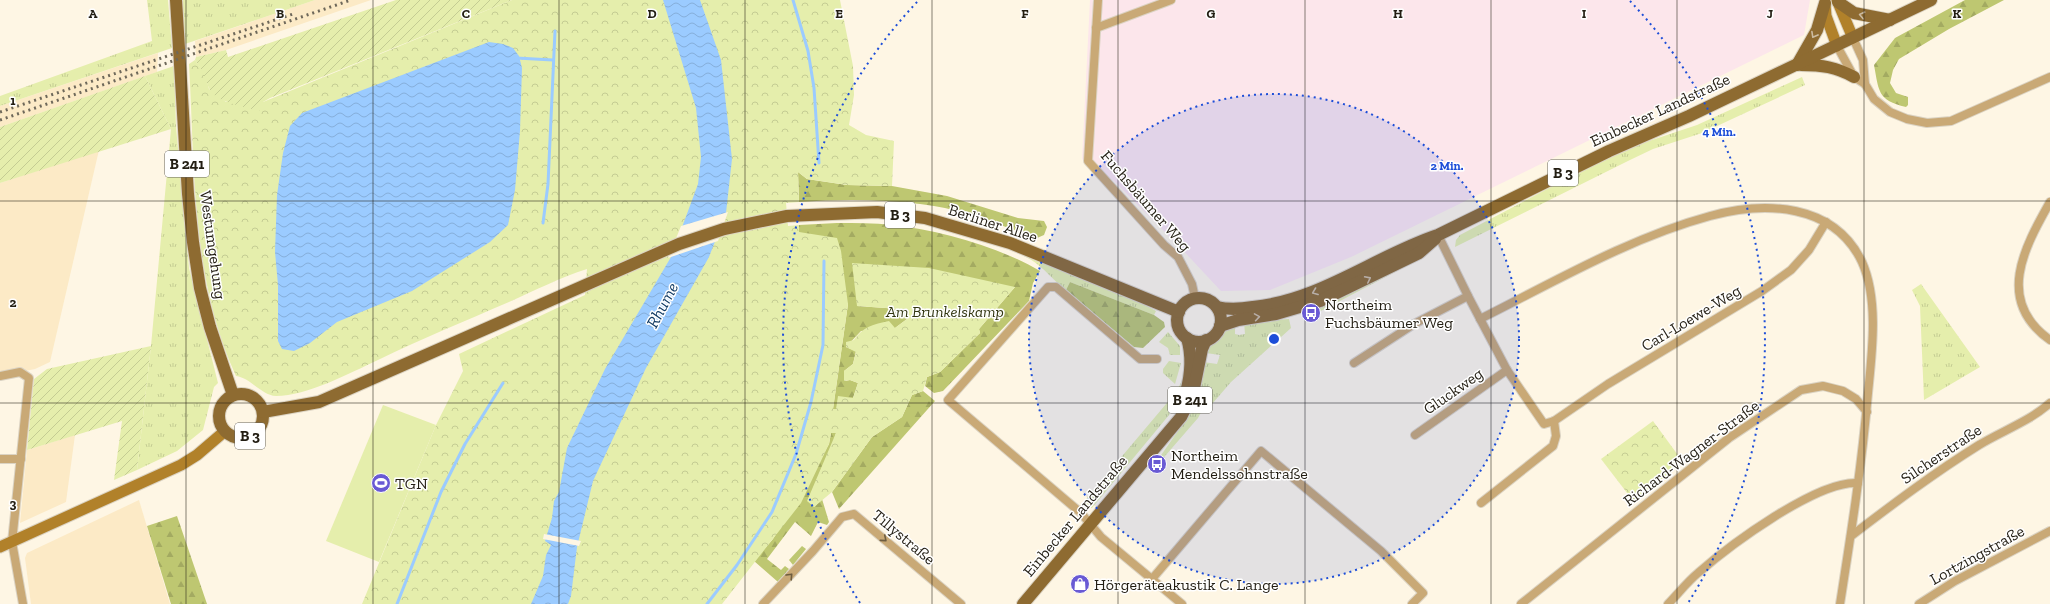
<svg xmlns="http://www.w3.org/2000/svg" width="2050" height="604" font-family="'Zilla Slab',serif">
<defs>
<pattern id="grass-tufts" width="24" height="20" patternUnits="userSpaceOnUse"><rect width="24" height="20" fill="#e5eeac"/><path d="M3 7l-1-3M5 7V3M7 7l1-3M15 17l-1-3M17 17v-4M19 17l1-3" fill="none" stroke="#c4cc93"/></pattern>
<pattern id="forest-firs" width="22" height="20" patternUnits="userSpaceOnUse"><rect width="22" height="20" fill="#bec771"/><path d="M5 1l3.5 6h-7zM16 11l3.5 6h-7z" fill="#a3aa61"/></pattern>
<pattern id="park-crowns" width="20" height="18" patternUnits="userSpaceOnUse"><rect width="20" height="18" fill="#e5eeac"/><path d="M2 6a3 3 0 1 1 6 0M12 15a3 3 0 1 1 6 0" fill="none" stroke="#c4cc93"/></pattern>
<pattern id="garden-furrows" width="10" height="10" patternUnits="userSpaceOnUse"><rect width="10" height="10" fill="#e5eeac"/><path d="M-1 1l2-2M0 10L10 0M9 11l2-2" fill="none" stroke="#c4cc93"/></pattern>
<pattern id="water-waves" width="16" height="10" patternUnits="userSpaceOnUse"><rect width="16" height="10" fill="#9bcbff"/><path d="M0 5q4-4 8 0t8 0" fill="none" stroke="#85aeda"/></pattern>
</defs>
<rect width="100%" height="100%" fill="#fef6e4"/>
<g fill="#fceac6">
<path d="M315,0H371L226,50L196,57L195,41Z"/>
<path d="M158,53L157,72L0,127V106Z"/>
<path d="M99,150L50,362L35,369L0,376V183Z"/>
<path d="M75,435L66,502L20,523L27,450Z"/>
<path d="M139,500L170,604H31L25,558L27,553Z"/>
</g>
<path fill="#fce6eb" d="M1090,0H1810L1804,35L1351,257L1270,290L1221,291L1178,245L1114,181L1082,159Z"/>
<g fill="url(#grass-tufts)">
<path d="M147,0H168L172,48L0,106V96L152,41Z"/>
<path d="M182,0H315L185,44Z"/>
<path d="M174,66L176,127L189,268L218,383L214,387L203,430L177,451L137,470L151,346L171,129L145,76Z"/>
<path d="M1802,77L1805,85L1702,133L1653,149L1630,160L1455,247L1456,240L1460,235L1587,168L1646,142L1697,125Z"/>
<path d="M1025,254L1129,296L1156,311L1154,315L1070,282L1066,290C1050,278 1044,266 1024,256Z"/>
<path d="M1420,259L1313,315L1312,312L1323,305Z"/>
<path d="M1921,284L1980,367L1924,400L1920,306L1912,290Z"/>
<path d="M1289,319L1291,328L1231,382L1212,404L1206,403L1198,418L1159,463L1157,461L1185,421L1203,362L1217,364L1220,355L1206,353C1212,341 1223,330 1235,325V334L1239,335L1245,334L1244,322Z"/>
<path d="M1168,332L1180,346V355H1170L1168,348L1159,342Z"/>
<path d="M1185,360H1186L1180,394L1169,415L1092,508H1082L1080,506L1177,391L1182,380Z"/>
<path d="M1169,361L1181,363L1175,384L1163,373V369Z"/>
</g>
<g fill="url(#forest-firs)">
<path d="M1965,0H2004L1949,29L1899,59L1893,70L1890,83L1896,93L1908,97V105L1906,107C1877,100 1879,91 1874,65L1895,38Z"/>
<path d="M798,172L807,179L847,185L892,186L947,196L1018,218L1044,221L1047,227L1044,235L1037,238C999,225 960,208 920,204C880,199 839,199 799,202Z"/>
<path d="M837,223C856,223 874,223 892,225C940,230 999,247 1040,271L1033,283L1029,301L943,391L934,393L925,386L927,377L940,372L980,333L979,329L1015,287L857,306L900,309L907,319L895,328L861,331L846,347L856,351L853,364L844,371L845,381L850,380L858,383L853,398L836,409H833L848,304L799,232V225Z"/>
<path d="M1070,282L1154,315L1164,322L1165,327L1143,348L1134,347L1066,290Z"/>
<path d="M923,391L935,401L839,509L832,492L872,437L902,417L912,395Z"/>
<path d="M831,433H836L814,507L822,499L829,522L827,525L818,522L811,536L795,522L767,559L781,570L785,566L789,569L778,582L754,561L773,539L829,444Z"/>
<path d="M177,516L207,604H171L147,526Z"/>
<path d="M802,546L806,549L793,565L789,560Z"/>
</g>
<g fill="url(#park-crowns)">
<path d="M512,0H840L853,66L854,95L849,125L866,135L894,141L892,186L847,185L807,179L798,172L799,202L786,203L788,226L799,225V232L837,238L841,251L848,304L833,409H836L838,396L853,398L858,383L850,380L844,381V371L853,364L856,352L846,347V342L854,340C863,327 873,324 889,321L895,328L907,319L900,309L857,306L852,263L929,268L1015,287L979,329L980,333L940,372L927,377L923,391L912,395L902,417L872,437L832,492L814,507L807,501L836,433H831L829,444L801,503L722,604H362L436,425L463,371L459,354L585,295L587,269C561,277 534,291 509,302C465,321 421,339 378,360C350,373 307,396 276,396C261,395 251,378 236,376C191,279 195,169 189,64L195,60L205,74L209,89L226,102H263Z"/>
<path d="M1653,421L1683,462L1634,502L1601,459Z"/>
</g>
<g fill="url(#garden-furrows)">
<path d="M396,0H512L270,98L263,102L259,111C244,106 215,103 209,88C204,75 204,73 195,60L196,57L226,50L228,57Z"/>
<path d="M145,76L171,129L0,183V127Z"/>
<path d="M151,346L137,470L114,480L122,421L27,450L34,379L47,369Z"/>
</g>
<path fill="#e5eeac" d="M383,405L436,425L379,562L326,541Z"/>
<g fill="url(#water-waves)">
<path d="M663,0H700L721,60L732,159L726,213L709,257L646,368L593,481L577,547L571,596L568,604H531L543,576L546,555L551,545L545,541L552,518L554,501L559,492L567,448L605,369L671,257L698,184L701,157L696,108Z"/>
<path d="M489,42L503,44L513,48L519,56L522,68L520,131L515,190L508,225L490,242L412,291L337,322L310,343L294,351L282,349L278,341V285L275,252L277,195L283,153L290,126L302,113Z"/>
</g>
<g fill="#fef6e4">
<path d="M728,212L718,241L668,258L681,226Z"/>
<path d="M544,534L581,541L579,546L543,539Z"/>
</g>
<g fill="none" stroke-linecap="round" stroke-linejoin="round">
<g stroke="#9bcbff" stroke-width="3">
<path d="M793,0L808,51L814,88L819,163"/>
<path d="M516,58L553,60"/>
<path d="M543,223L548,184L555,31"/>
<path d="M397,604L441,492L465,444L503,383"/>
<path d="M707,604L737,565L772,512L796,454L811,402L823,345L824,261"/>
</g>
<defs>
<g id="street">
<path d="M1098,0L1088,161L1164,245L1178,257L1192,284L1195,298"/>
<path d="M1096,28L1171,0"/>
<path d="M1853,38L1863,60L1865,84"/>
<path d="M1837,46L1854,77L1865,84L1874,99L1890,112L1907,119L1927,123L1951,121L2050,77"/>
<path d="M2050,202C2024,248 1995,301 2050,340"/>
<path d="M1438,235L1468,296L1507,370L1544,424L1554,421L1608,384L1762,291L1791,270L1809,250L1826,222"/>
<path d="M1480,319C1554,282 1629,238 1710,216C1765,201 1834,203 1862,262C1879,300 1872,353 1868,393C1862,464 1851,534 1840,604"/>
<path d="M1157,359H1140L1056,287H1048L948,400L1081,513L1101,537L1182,604"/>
<path d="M1354,363L1414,324L1468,296"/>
<path d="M0,376L20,372L29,378L12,542L23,604"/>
<path d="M1415,435L1507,370"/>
<path d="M0,459H21"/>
<path d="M1481,503L1553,446L1556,436L1554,421"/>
<path d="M1851,536C1893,504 1934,473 1979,445C2002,431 2030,421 2050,403"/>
<path d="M1152,579L1261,451L1381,551L1423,593L1412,604"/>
<path d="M763,604L813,551L842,517L854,514L961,604"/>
<path d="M1521,604L1729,438L1801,390L1823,386L1843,391L1856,399L1867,412"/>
<path d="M1668,604C1678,594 1687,582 1698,573C1729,546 1817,480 1858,483"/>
<path d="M1919,604L1955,581L2050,531"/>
</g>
<g id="secondary">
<path d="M1837,0L1853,38"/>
<path d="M1825,4L1826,16L1837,46"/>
<path d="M0,547L181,465L197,455L225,431"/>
</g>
<g id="primary">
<path d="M176,0L188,194L193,242L200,288L210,327L233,395"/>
<path d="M1838,2L1854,13L1890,20"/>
<path d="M1797,65L1817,30L1825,3"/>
<path d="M1801,65C1822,65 1836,67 1854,77"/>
<circle cx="1199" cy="320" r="22"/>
<path d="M1217,307C1230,310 1240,309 1253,307C1321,300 1375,256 1438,235L1609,151L1689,116L1931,0"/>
<path d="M1220,326L1238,320L1276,314L1320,301L1419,253L1435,239"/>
<path d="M1186,392C1191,374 1192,355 1187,338"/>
<circle cx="241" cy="416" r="22"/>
<path d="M263,412L319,402L679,244L724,229L787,216L877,212L925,218L1010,243L1179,312"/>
<path d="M1023,604L1181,417L1193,393L1202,349L1206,340"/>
</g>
</defs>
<use href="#street" stroke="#dbd3c3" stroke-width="10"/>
<use href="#secondary" stroke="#dbd3c3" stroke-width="13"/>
<use href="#primary" stroke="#dbd3c3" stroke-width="14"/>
<use href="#street" stroke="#c9a976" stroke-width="8"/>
<use href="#secondary" stroke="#b1812a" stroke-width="11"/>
<use href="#primary" stroke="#8e6b31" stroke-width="12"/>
<g stroke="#6e685a" stroke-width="3" stroke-dasharray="2 4" stroke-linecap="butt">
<path d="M0,112L293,14"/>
<path d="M0,120L351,0"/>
</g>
</g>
<defs><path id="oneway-chevron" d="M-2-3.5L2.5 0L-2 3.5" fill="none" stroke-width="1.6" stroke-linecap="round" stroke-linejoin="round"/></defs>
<g stroke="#ccbca2">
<use href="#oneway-chevron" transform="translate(1862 15) rotate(-167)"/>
<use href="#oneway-chevron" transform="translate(1814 35) rotate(119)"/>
<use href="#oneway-chevron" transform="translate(1368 279) rotate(-27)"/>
<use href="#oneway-chevron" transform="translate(1315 292) rotate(159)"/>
<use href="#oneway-chevron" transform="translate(1257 317) rotate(-9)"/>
</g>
<g stroke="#6e5d40">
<use href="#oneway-chevron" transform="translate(884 539) rotate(40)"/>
<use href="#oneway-chevron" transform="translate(790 576) rotate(-47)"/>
</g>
<path fill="none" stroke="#231e13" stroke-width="1" stroke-opacity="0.55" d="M186,0V604M373,0V604M559,0V604M745,0V604M932,0V604M1118,0V604M1305,0V604M1491,0V604M1677,0V604M1864,0V604M0,201H2050M0,403H2050"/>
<circle cx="1274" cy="339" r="245" fill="#1d4ed8" fill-opacity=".12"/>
<g fill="none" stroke="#1d4ed8" stroke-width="2" stroke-dasharray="2 4">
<circle cx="1274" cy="339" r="245"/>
<path d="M860 603A491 491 0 0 1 918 1M1630 1A491 491 0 0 1 1688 603"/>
</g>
<defs>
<symbol id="bus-disc" viewBox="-11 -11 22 22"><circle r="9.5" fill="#695ad4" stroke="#fff"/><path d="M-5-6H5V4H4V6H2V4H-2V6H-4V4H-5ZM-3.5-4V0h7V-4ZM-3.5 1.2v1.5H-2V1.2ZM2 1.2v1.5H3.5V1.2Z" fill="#fff"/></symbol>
<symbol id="stadium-disc" viewBox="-11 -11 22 22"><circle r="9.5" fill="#695ad4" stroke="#fff"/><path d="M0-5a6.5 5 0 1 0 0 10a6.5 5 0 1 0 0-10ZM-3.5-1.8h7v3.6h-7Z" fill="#fff"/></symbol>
<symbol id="shop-disc" viewBox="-11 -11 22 22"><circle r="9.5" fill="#695ad4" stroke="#fff"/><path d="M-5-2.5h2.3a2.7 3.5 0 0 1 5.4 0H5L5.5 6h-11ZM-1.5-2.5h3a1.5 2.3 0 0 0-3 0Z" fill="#fff"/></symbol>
</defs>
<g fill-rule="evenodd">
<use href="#bus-disc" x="1300" y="302" width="22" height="22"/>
<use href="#bus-disc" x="1146" y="453" width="22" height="22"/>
<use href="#stadium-disc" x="370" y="472" width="22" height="22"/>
<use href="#shop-disc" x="1069" y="573" width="22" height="22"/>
</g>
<g text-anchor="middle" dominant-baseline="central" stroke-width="3" stroke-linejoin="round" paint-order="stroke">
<g fill="#fff" stroke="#65625a" stroke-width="1">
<rect x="165" y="151" width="44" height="26" rx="3"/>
<rect x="1548" y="160" width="30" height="26" rx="3"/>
<rect x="885" y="202" width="30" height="26" rx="3"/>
<rect x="1168" y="387" width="44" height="26" rx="3"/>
<rect x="235" y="423" width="30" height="26" rx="3"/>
</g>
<g font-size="15" font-weight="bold" fill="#231e13">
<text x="187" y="164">B 241</text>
<text x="1563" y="173">B 3</text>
<text x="900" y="215">B 3</text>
<text x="1190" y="400">B 241</text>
<text x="250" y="436">B 3</text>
</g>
<g font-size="16" fill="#231e13" stroke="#fff">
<text transform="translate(1660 110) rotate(-25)">Einbecker Landstraße</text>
<text transform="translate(1146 201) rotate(49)">Fuchsbäumer Weg</text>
<text transform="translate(993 223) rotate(18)">Berliner Allee</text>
<text transform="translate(213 245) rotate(82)">Westumgehung</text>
<text transform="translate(1691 318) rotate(-31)">Carl-Loewe-Weg</text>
<text transform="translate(1453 391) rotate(-35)">Gluckweg</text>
<text transform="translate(1691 453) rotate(-37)">Richard-Wagner-Straße</text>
<text transform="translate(1941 454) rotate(-34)">Silcherstraße</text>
<text transform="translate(1075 516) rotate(-50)">Einbecker Landstraße</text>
<text transform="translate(904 537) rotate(40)">Tillystraße</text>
<text transform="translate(1977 555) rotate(-29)">Lortzingstraße</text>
</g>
<g font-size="16" fill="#231e13" stroke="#fff" text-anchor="start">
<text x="1325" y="304">Northeim<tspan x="1325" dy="18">Fuchsbäumer Weg</tspan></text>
<text x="1171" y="455">Northeim<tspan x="1171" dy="18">Mendelssohnstraße</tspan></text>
<text x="395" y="483">TGN</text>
<text x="1094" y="584">Hörgeräteakustik C. Lange</text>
</g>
<g font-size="16" font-style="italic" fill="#323610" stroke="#fff">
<text x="945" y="311">Am Brunkelskamp</text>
</g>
<g font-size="17" font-style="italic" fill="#0f3962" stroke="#fff">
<text transform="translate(662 305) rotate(-62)">Rhume</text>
</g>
</g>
<g font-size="13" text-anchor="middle" font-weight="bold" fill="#231e13" stroke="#fff" stroke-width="3" stroke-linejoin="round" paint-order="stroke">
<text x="93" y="18">A</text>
<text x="280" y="18">B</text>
<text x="466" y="18">C</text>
<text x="652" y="18">D</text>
<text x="839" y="18">E</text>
<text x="1025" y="18">F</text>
<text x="1211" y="18">G</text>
<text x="1398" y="18">H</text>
<text x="1584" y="18">I</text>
<text x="1770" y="18">J</text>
<text x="1957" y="18">K</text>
<text x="13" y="105">1</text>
<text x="13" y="307">2</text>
<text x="13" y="508">3</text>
</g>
<circle cx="1274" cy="339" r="6" fill="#1d4ed8" stroke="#fff" stroke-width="2"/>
<g font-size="12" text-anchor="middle" font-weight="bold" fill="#1d4ed8" stroke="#fff" stroke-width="3" stroke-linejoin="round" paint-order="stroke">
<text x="1719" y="136">4 Min.</text>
<text x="1447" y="170">2 Min.</text>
</g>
</svg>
